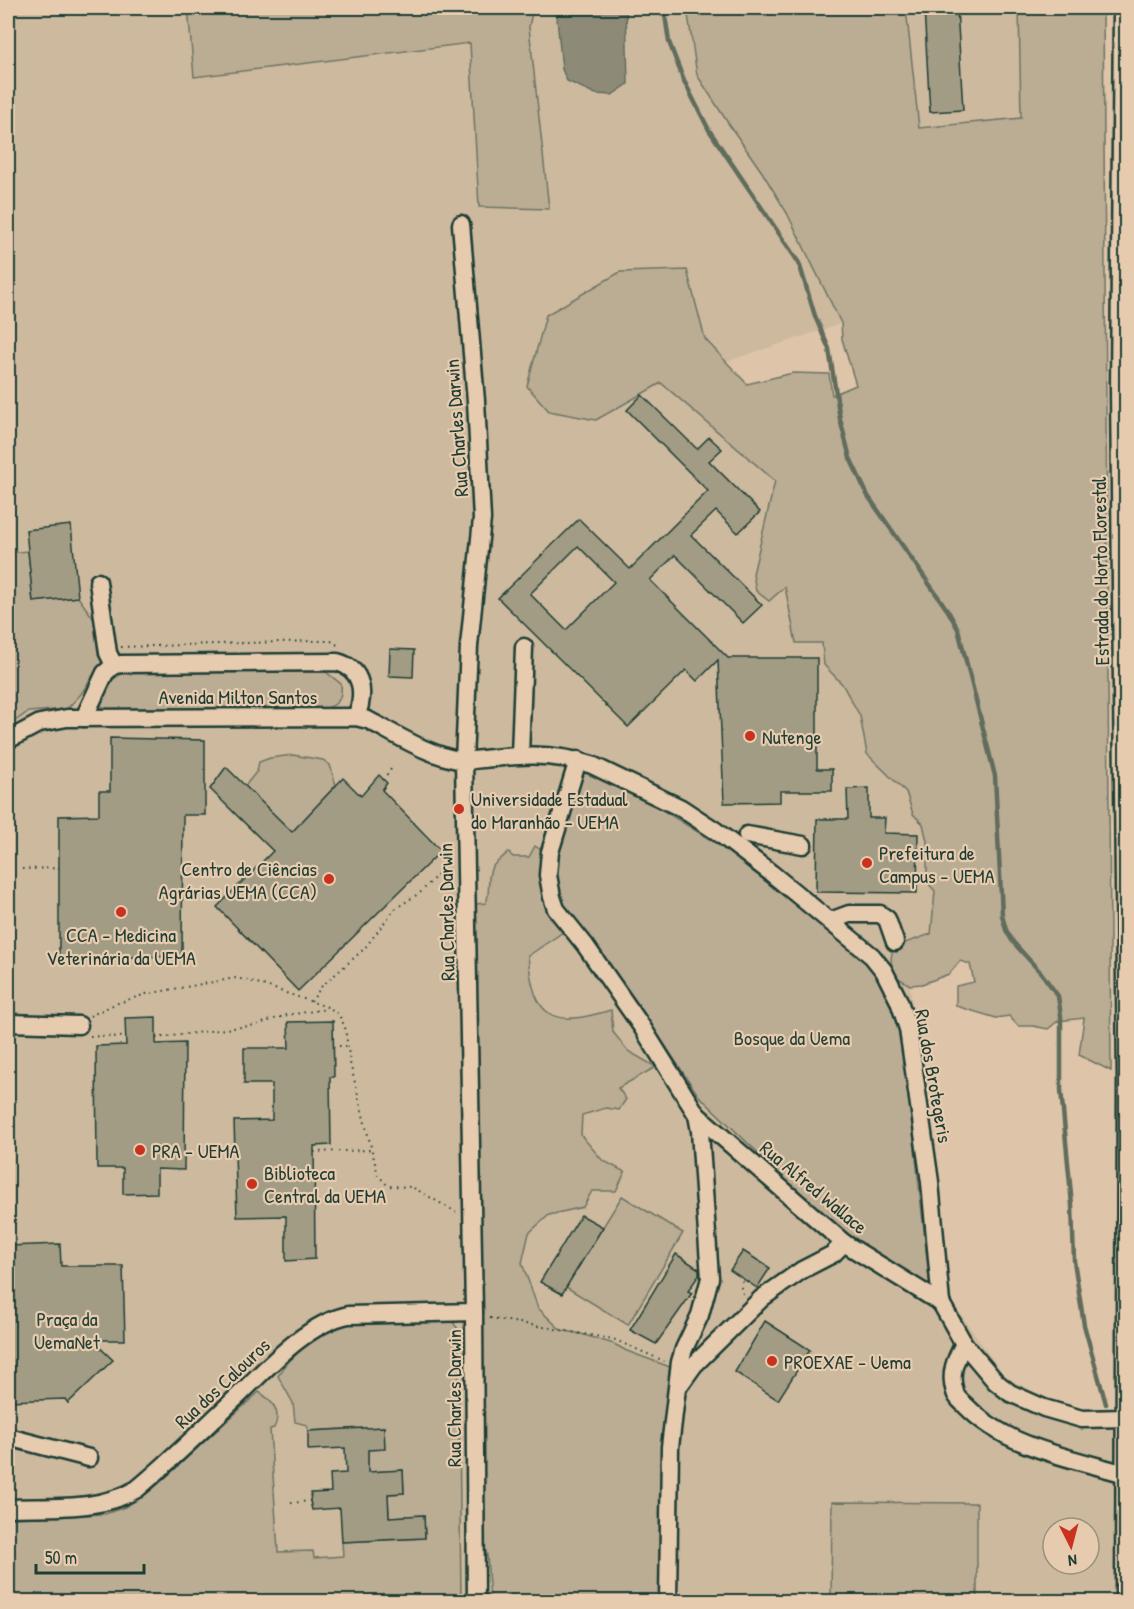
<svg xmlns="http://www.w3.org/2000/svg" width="1134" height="1609" font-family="'Patrick Hand',sans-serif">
<rect width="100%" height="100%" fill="#dec5a9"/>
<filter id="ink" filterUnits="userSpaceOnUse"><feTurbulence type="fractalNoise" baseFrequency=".0167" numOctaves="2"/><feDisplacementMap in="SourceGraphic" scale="12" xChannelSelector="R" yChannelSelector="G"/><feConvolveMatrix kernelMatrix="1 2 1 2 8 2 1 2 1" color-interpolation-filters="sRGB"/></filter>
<g filter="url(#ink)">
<path fill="#ccb99e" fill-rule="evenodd" d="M8,8H1104L1105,236L662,383L775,481L753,574L785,586L796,643H822L824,665L842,684L860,716L867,754L906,792L913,814L923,824L927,841V882L935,891L931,934L904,942L893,975L910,985L913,1016L952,1302L1005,1377L1055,1402L1126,1427V1601L8,1602V498L15,496L8,390ZM1053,1528H1089V1564H1053Z"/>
<g fill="#bbac94" stroke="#6d7464" stroke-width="1.5">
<path d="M188,8H533L529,27L549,209L479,207L470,43L194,77Z"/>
<path d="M687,8H906L919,128L1021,118L1019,8H1103L1111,1071L1079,1055L1084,1018L1058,1021L1048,1029L1033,1026H1018L1009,1016L996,1018L956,1006V986L974,982L970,964L960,961L949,974L922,984L910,985L893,975L891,959L893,947L931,934L935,891L927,882V841L923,824L913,814L906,792L867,754L860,716L842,684L824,665L822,643H796L785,587L769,601L756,591L753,574L775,481L661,383L596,420L549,411L527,386L546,315L620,272L687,270L705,339L747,384L793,373L829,374L832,395L856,385L842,339L841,323L787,213L762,172L728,123L697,75Z"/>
<path d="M28,551L33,602L78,597L96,622L105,657L81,694L67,709L28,712L8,726V553Z"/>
<path d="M127,672H326L341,684C343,703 335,706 318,711L105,709L101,705C98,690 114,676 127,672Z"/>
<path d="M293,755L323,760L330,765L336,785L292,832L245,786L257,771L259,762L270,758Z"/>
<path d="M583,771L635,793L722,847L874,967L895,1006L903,1041L930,1285L861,1246L838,1230L698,1095L633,997L568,912L555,888L551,864Z"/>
<path d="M535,846L541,850C538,888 543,900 563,932L528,956C534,1019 551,1028 611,1010L613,1032L628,1051L656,1067L618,1088L626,1099L619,1110L606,1108L582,1115L581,1135L602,1160L625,1172L616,1191H592L583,1207L549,1215L529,1233L522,1263L538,1308L561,1330L581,1334L614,1344L627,1351L670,1367L664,1446L662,1601H490L487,1555L484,1547L476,904L486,903C491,891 486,877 492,867C496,862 504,857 508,852L513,857H529Z"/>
<path d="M622,1196L683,1233L628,1325L566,1287Z"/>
<path d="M386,1320L452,1321L458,1329L461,1601H8V1518L105,1514L125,1507L151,1490L259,1392C273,1401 282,1413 274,1428L270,1429L278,1552L313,1551L314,1558L343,1556L342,1542L425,1538L424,1515L389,1517L388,1494L404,1493L403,1470L368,1472V1450L384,1427L308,1431L307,1425L295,1422L293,1403L278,1376C292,1354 319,1333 344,1325C358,1322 373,1322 386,1320Z"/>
<path d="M832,1502L977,1503V1601H831Z"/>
</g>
<path fill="#8d8b77" stroke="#616c5c" stroke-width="1.5" d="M556,8H626L628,84L612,95L596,94L567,81L562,69Z"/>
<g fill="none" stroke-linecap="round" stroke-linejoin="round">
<path stroke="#616c5c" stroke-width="4.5" d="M664,8L669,42L684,81L709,130L799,263L815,316L829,349L840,419L850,458L868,496L948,611L958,629L995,776L1002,915L1006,930L1013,942L1042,974L1058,996L1061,1016V1090L1072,1205L1074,1261L1084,1325L1106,1404"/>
</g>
<g fill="#a39c85" stroke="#1f3d34" stroke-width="1.5" fill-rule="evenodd">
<path d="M924,8H957L963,110L930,112Z"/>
<path d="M642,395L697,449L709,437L722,449L709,461L760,512L738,533L716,511L691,535L762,605L743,623L675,555L650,580L728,658H817V769H832V791H780V802L724,803L718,660L697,681L686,670L628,727L498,598L579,519L630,569L708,491L627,410ZM578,546L614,582L566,630L530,594Z"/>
<path d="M71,525L78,597L33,602L26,530Z"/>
<path d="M390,649L414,650L413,677L389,676Z"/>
<path d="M110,738L205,740V815H183L182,956L59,959V816L99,815V791H110Z"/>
<path d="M226,767L292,832L343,778L361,796L379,775L387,783L382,790L441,851L298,991L217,907L273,851L210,789Z"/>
<path d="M869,788V818H885L884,833L918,834L917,893L816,892L817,819H848L847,789Z"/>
<path d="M156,1017V1044L185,1043L184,1170L157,1169V1193L123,1194V1168H97L96,1046L126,1045L125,1018Z"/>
<path d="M333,1021L334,1077H330L331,1145L314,1146L315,1259L286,1261V1216L237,1217L234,1121L272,1120V1084H244V1048H289L288,1022Z"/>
<path d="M581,1215L603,1227L562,1294L540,1282Z"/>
<path d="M60,1244L61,1266H123L125,1340H92L113,1360L68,1403L65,1399L8,1401V1246Z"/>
<path d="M743,1251L770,1268L757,1288L730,1270Z"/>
<path d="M676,1254L699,1269V1275L688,1291L692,1293L656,1344L630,1330Z"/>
<path d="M765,1321L810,1350L778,1400L735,1372Z"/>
<path d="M384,1427L385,1449L368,1450V1472L403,1470L404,1493L388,1494L389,1517L424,1515L425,1538L342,1542L340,1508L312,1510L310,1501L311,1493L331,1492L330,1474L346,1473L345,1448L308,1450V1431Z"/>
</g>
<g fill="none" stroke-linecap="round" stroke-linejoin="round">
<defs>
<g id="minor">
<path d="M1122,8L1119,390L1126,1082L1124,1602"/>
<path d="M461,224L476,401L482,519L469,646L464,761L474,1312L476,1602"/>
<path d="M98,582L108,653L114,665"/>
<path d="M84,718L105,673L114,665L122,664L337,662C364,669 365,695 356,717"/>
<path d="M8,740L40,723L67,718L356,717L368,720C399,736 429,756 464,761C510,756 546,750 592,765L681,808L716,831L771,873L872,956L884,971L899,1001L908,1029L930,1182L941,1303L964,1344L996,1382L1010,1393L1044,1408L1082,1419L1126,1418"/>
<path d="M520,755L524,647"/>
<path d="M578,760L550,852L548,875L552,897L556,909L585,945L642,1027L697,1115L700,1131L710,1278L700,1315L684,1349L680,1362L670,1447L668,1602"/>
<path d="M747,835L803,845"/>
<path d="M830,921L849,914H880L887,919L895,942"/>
<path d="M8,1023L79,1025"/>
<path d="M697,1115L844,1243L941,1303"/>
<path d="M964,1344C955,1360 949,1374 955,1392C956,1398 962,1402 966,1406C1007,1448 1072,1458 1125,1474"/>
<path d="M679,1386L694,1365L762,1298L802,1270L833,1254L844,1243"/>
<path d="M8,1437L89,1458"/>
<path d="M8,1508C51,1506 98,1512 137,1489C172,1460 205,1427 238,1396C268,1367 306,1324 348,1315L474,1312"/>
</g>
</defs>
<use href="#minor" stroke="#1f3d34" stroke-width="21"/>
<g stroke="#1f3d34" stroke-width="2" stroke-dasharray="1.5 4.5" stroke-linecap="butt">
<path d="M121,647L311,641H331L339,646"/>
<path d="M383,780L391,769"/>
<path d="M22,869L59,868"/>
<path d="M311,1002L321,987L364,949L395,909L421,892L439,873L450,869"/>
<path d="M90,1016L115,1004L146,994L236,978L257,983L330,1008L339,1015L345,1027L350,1063L378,1175L388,1186L412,1187L456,1212"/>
<path d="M90,1036L126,1037"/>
<path d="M156,1038L256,1025L287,1015L327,1009"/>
<path d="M333,1046H346"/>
<path d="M314,1152L373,1150"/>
<path d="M743,1294L741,1288L743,1279"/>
<path d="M490,1318L613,1339L664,1361"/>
<path d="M291,1503L310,1501"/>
</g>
<use href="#minor" stroke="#e6cbae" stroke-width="16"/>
</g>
</g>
<g fill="#c8321e" stroke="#e6cbae" stroke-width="2">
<circle cx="750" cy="736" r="6"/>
<circle cx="459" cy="809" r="6"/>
<circle cx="867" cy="863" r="6"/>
<circle cx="329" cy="879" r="6"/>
<circle cx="121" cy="912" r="6"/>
<circle cx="140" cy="1150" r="6"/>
<circle cx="252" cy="1184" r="6"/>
<circle cx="772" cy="1361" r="6"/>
</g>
<g text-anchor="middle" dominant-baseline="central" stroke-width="4.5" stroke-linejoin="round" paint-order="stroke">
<g font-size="20" fill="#1f3d34" stroke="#e6cbae">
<text transform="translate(456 428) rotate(-94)">Rua Charles Darwin</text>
<text transform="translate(1100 571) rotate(-91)">Estrada do Horto Florestal</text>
<text x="238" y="696">Avenida Milton Santos</text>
<text transform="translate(446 912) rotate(-91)">Rua Charles Darwin</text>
<text transform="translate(934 1076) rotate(80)">Rua dos Brotegeris</text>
<text transform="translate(814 1187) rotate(40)">Rua Alfred Wallace</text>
<text transform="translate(222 1383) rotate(-43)">Rua dos Calouros</text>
<text transform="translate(453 1398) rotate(-90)">Rua Charles Darwin</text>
</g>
<g font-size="20" fill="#1f3d34" stroke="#e6cbae" text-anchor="start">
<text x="762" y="736">Nutenge</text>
<text x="471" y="798">Universidade Estadual<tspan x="471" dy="23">do Maranhão - UEMA</tspan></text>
<text x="879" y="852">Prefeitura de<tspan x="879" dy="23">Campus - UEMA</tspan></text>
<text x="317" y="868" text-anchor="end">Centro de Ciências<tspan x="317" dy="23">Agrárias UEMA (CCA)</tspan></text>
<text x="121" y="934" text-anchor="middle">CCA - Medicina<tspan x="121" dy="23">Veterinária da UEMA</tspan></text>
<text x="152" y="1150">PRA - UEMA</text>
<text x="264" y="1172">Biblioteca<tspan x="264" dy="23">Central da UEMA</tspan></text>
<text x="784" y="1361">PROEXAE - Uema</text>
</g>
<g font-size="20" fill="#274339" stroke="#e6cbae">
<text x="792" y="1037">Bosque da Uema</text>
<text x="67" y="1318">Praça da<tspan x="67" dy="23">UemaNet</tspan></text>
</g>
</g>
<rect width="1134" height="1609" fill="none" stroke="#e6cbae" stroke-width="30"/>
<rect x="15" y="15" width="1104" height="1579" fill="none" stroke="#1f3d34" stroke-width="2" filter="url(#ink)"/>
<g transform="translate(1071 1546) rotate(174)"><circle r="28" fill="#e6cbae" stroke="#96927d" stroke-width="1.5"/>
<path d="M0-4.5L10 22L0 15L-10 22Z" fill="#c8321e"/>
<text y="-9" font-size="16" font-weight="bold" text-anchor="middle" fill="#1f3d34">N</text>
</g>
<path d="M36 1564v9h108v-9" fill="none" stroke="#1f3d34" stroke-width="3"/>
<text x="45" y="1564" font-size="18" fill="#1f3d34" stroke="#e6cbae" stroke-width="4.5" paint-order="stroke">50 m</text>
</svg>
